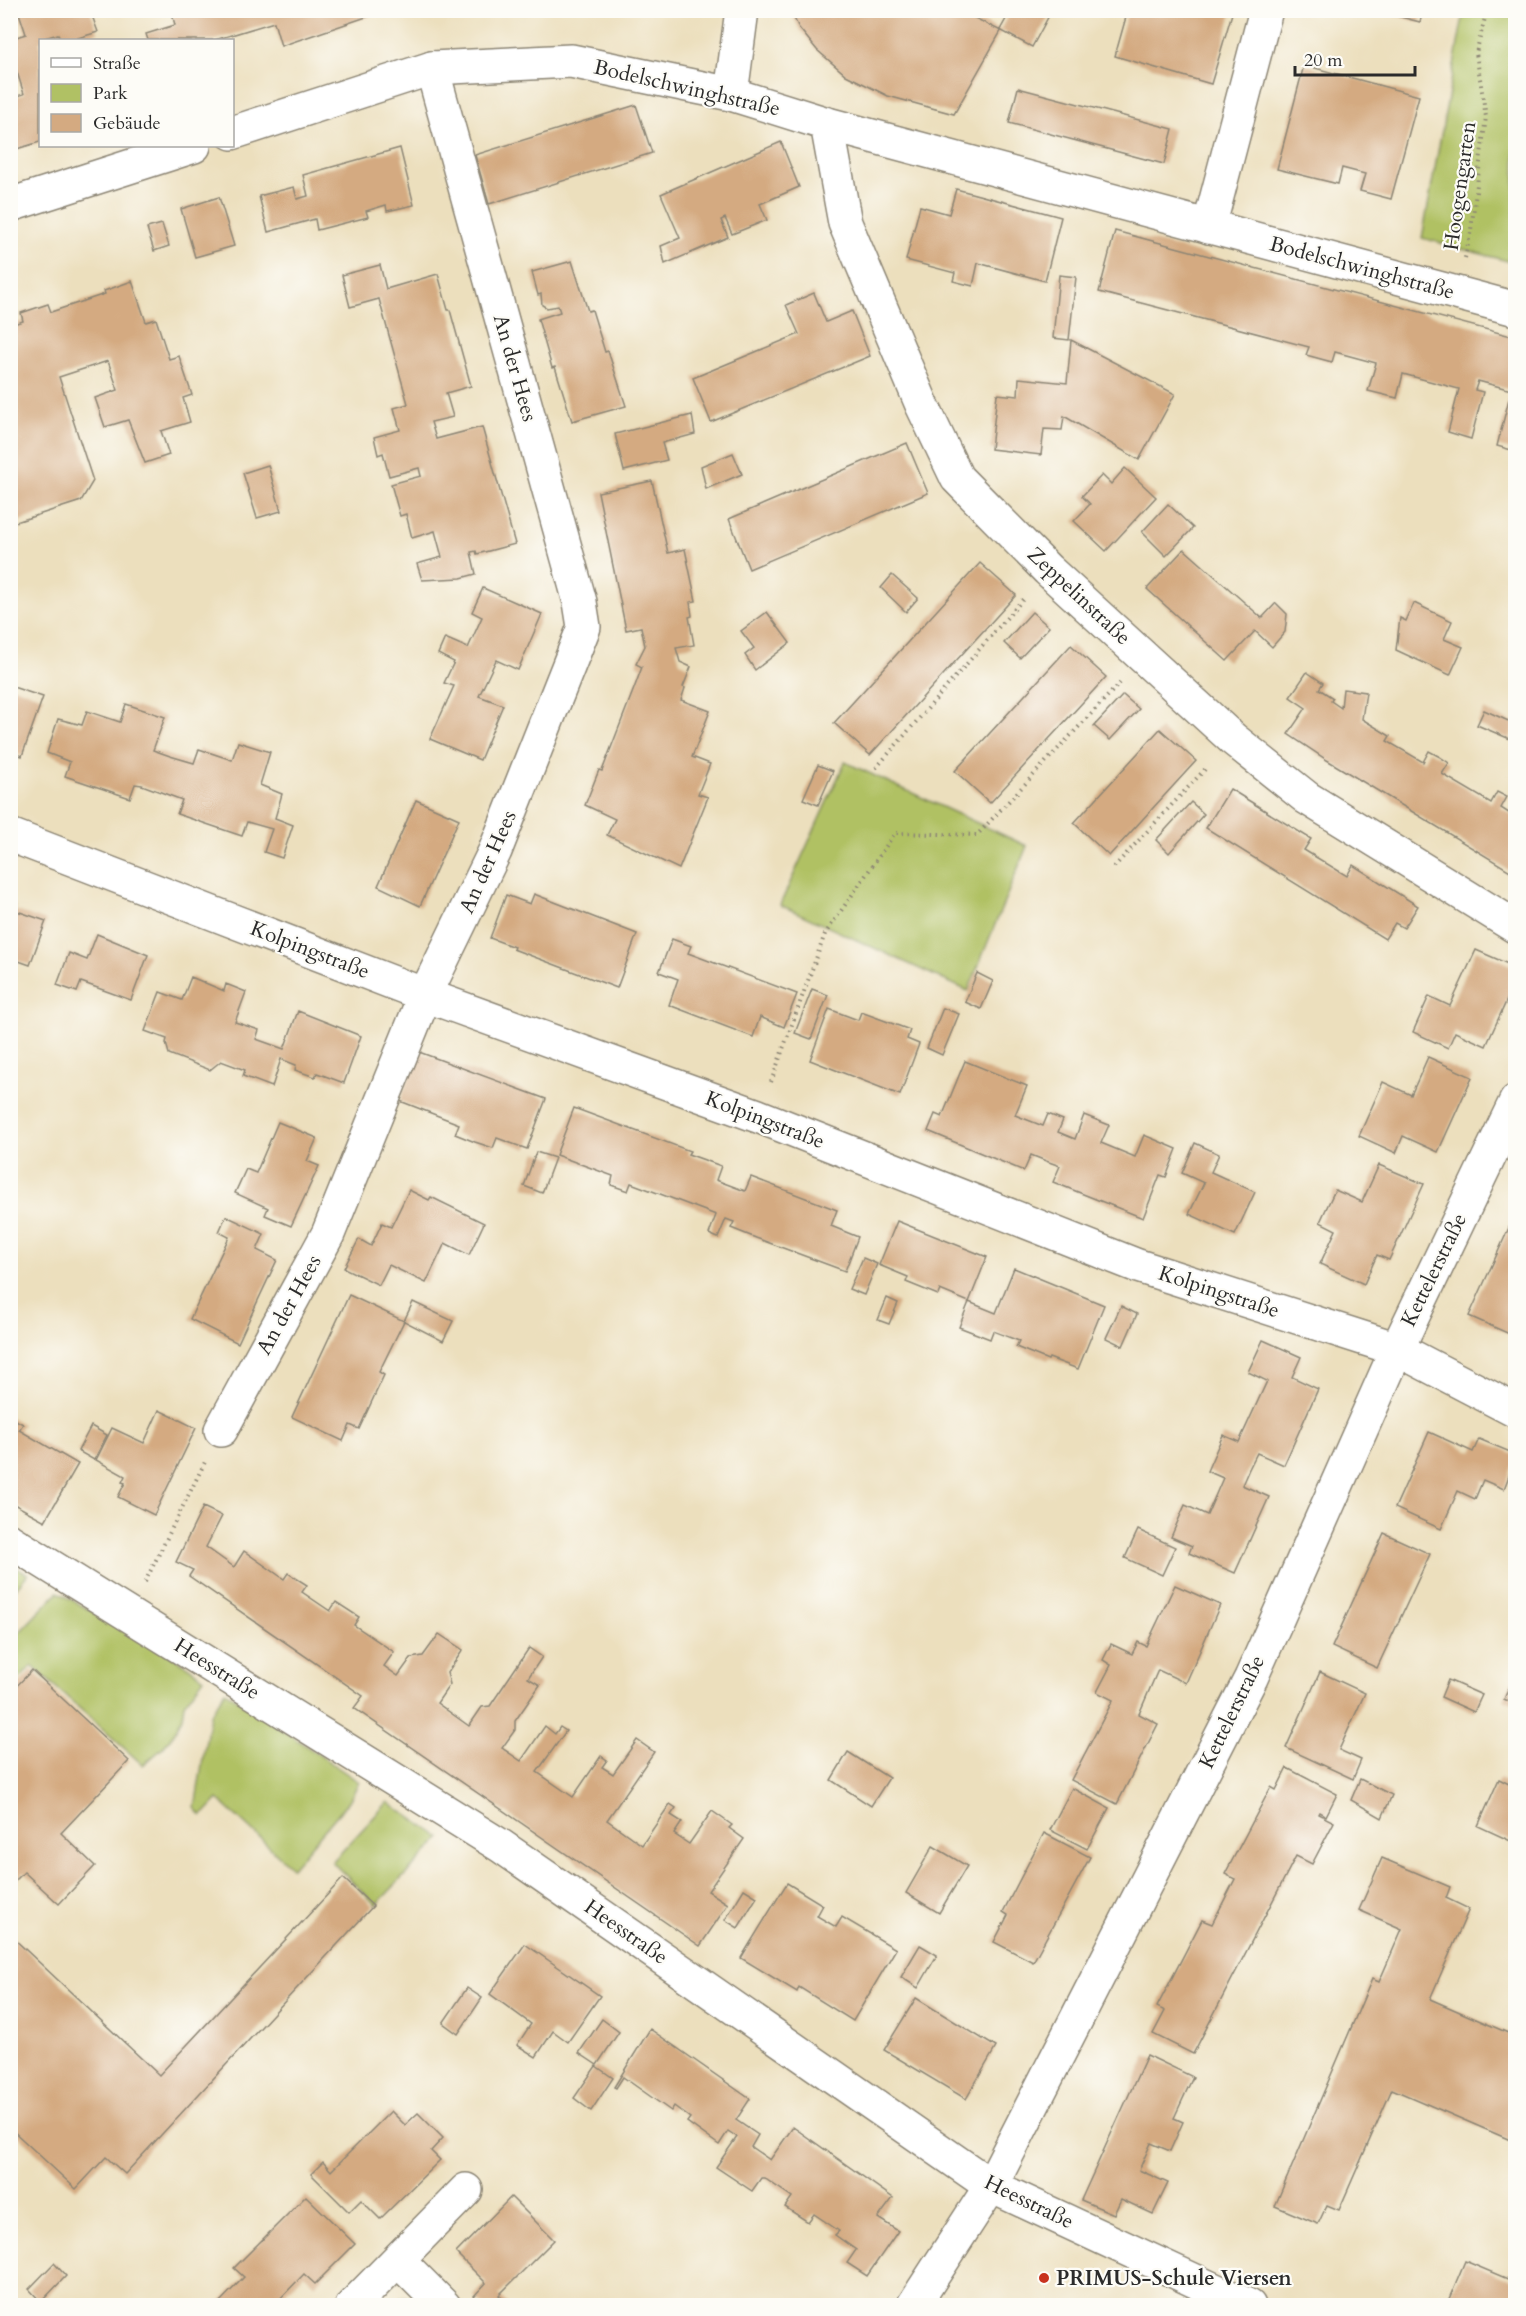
<svg xmlns="http://www.w3.org/2000/svg" width="1526" height="2316" font-family="Cardo,serif">
<rect width="100%" height="100%" fill="#fdfcf7"/>
<filter id="ink" filterUnits="userSpaceOnUse"><feTurbulence type="fractalNoise" baseFrequency=".0167" numOctaves="2"/><feDisplacementMap in="SourceGraphic" scale="12" xChannelSelector="R" yChannelSelector="G"/><feConvolveMatrix kernelMatrix="1 2 1 2 8 2 1 2 1" color-interpolation-filters="sRGB"/></filter>
<filter id="wash" filterUnits="userSpaceOnUse"><feTurbulence type="fractalNoise" baseFrequency=".008" numOctaves="4" result="noise"/><feDisplacementMap in="SourceGraphic" scale="24" xChannelSelector="R" yChannelSelector="G"/><feGaussianBlur stdDeviation="1.35" result="paint"/><feColorMatrix in="noise" values="0 0 0 0 0 0 0 0 0 0 0 0 0 0 0 0 0 1.4 0 .05"/><feComposite in="paint" operator="in"/></filter>
<g filter="url(#wash)">
<rect width="100%" height="100%" fill="#ecdfbd"/>
<g fill="#b0c164" stroke="#6e7648" stroke-width="1.5">
<path d="M1464,11H1515V263L1422,238Z"/>
<path d="M845,762L1027,846L968,991L780,905Z"/>
<path d="M11,1565L28,1574L11,1594Z"/>
<path d="M58,1592L183,1663L204,1678L184,1704L182,1717L175,1732L163,1748L143,1765L32,1666L11,1688L10,1642Z"/>
<path d="M225,1691L359,1782L349,1801L292,1868L218,1799L202,1816L195,1808L210,1715Z"/>
<path d="M388,1802L441,1838L376,1905L332,1862Z"/>
<path d="M405,2297L425,2305L383,2306Z"/>
</g>
<g id="blocks">
<g fill="#d4aa81">
<path d="M18,10H90L98,32L78,38L79,40H60L58,34L45,38L46,40H40V142L10,151V98L24,94L10,50V39L26,34Z"/>
<path d="M171,10H384V11L281,46L274,22L215,40H148L146,34L175,25Z"/>
<path d="M790,10H959L1001,31L954,114L888,96L846,75L817,50L799,28Z"/>
<path d="M1011,10H1052L1032,47L1000,30Z"/>
<path d="M1128,10H1233L1211,84L1115,56Z"/>
<path d="M1390,10H1423L1420,22L1389,14Z"/>
<path d="M1304,65L1419,96L1391,199L1360,191L1365,174L1342,168L1338,184L1277,169Z"/>
<path d="M1018,88L1173,129L1164,164L1009,123Z"/>
<path d="M636,105L652,153L489,204L475,155Z"/>
<path d="M781,142L799,187L760,204L767,220L732,234L725,218L721,220L728,237L665,264L661,246L680,238L661,194Z"/>
<path d="M400,148L414,205L387,211L386,205L366,211L368,217L317,230L315,219L268,232L259,196L294,187L297,199L308,196L303,175Z"/>
<path d="M956,189L1061,217L1045,281L978,263L973,286L953,281L955,273L906,260L920,206L949,214Z"/>
<path d="M219,197L234,246L195,257L181,209Z"/>
<path d="M162,224L169,246L154,251L147,228Z"/>
<path d="M1115,231L1515,337V391L1478,381L1475,390L1483,392L1471,439L1448,432L1459,389L1403,374L1397,398L1368,391L1376,363L1335,352L1332,362L1306,355L1309,347L1099,292Z"/>
<path d="M572,261L588,311L592,310L605,352L608,351L626,406L572,421L555,367L552,368L538,319L560,312L558,306L547,308L542,305L541,294L538,295L532,272Z"/>
<path d="M380,265L386,289L438,274L448,310H450L471,386L446,393L453,417L431,422L436,439L482,427L515,544L477,554L476,551L471,552L476,574L461,578L422,580L417,564L442,557L435,531L412,538L406,514L400,516L391,484L421,476L419,468L389,476L383,453L378,455L374,437L400,430L394,408L408,404L379,299L350,307L342,275Z"/>
<path d="M1059,275L1076,277L1069,340L1053,338Z"/>
<path d="M132,281L146,322L156,319L169,359L179,356L192,395L183,398L190,422L161,431L169,455L145,463L128,420L105,427L95,398L118,390L108,361L59,377L93,481L81,501L10,524V325L23,321L21,313L48,304L51,312L105,294L104,291Z"/>
<path d="M814,293L826,322L852,311L870,356L711,422L693,378L799,334L786,305Z"/>
<path d="M1071,340L1175,394L1139,460L1064,416L1062,430L1044,429L1041,455L991,449L997,394L1018,396L1019,378L1067,383Z"/>
<path d="M1509,399L1515,401V451L1497,446Z"/>
<path d="M692,415L695,434L662,443L667,460L624,471L615,434Z"/>
<path d="M907,443L928,493L749,569L729,519Z"/>
<path d="M733,453L742,474L706,489L701,466Z"/>
<path d="M268,465L281,511L257,518L243,473Z"/>
<path d="M1125,468L1156,497L1106,551L1074,521L1090,504L1082,496L1102,475L1111,484Z"/>
<path d="M652,481L668,553L685,549L696,601L690,602L692,616L689,617L694,645L676,648L680,662L691,667L683,687L685,688L681,700L710,711L692,757L710,764L698,794L708,797L679,869L607,835L615,819L585,805L599,770L602,771L635,686L642,667L636,664L645,646L641,627L626,630L598,492Z"/>
<path d="M1168,504L1193,528L1166,556L1142,532Z"/>
<path d="M1184,549L1262,618L1276,603L1287,614L1285,632L1272,647L1255,631L1227,661L1147,589Z"/>
<path d="M980,563L1016,595L870,755L834,723Z"/>
<path d="M892,575L918,598L906,612L881,588Z"/>
<path d="M483,588L542,614L518,670L496,660L479,696L503,705L480,760L430,739L454,686L444,683L454,662L438,654L445,638L468,648L482,617L472,612Z"/>
<path d="M1414,603L1452,621L1444,639L1463,647L1450,675L1396,650L1400,618L1406,621Z"/>
<path d="M767,612L790,643L755,670L745,655L754,648L741,631Z"/>
<path d="M1032,612L1049,627L1020,658L1004,643Z"/>
<path d="M1071,645L1106,677L990,803L955,771Z"/>
<path d="M1307,672L1323,683L1319,689L1333,698L1331,701L1341,708L1343,689L1366,692L1362,719L1390,736L1387,741L1423,762L1429,751L1440,757L1449,763L1442,774L1491,803L1497,792L1507,797L1501,808L1515,817V874L1327,760L1288,734L1306,708L1290,697Z"/>
<path d="M10,686L43,697L22,756L10,752Z"/>
<path d="M1123,695L1139,709L1110,740L1094,726Z"/>
<path d="M126,704L165,717L153,750L170,756L194,763L199,749L232,760L238,742L270,752L260,785L282,794L275,818L293,825L282,858L264,852L272,829L247,822L242,836L177,814L182,800L142,785L135,784L130,798L65,776L70,762L47,753L58,719L82,725L87,711L120,722Z"/>
<path d="M1484,710L1515,724L1510,739L1477,725Z"/>
<path d="M1160,729L1196,761L1109,856L1074,823Z"/>
<path d="M818,765L833,771L818,805L803,799Z"/>
<path d="M1230,789L1311,839L1304,850L1309,853L1347,876L1353,865L1418,906L1404,928L1395,923L1385,939L1206,828Z"/>
<path d="M416,800L459,819L420,906L378,886Z"/>
<path d="M1191,802L1204,814L1169,853L1156,840Z"/>
<path d="M534,894L637,934L617,988L513,949L514,947L490,938L506,895L530,904Z"/>
<path d="M10,904L16,906L14,910L46,921L30,965L10,958Z"/>
<path d="M97,934L148,955L131,1000L81,982L77,992L57,985L69,953L87,960Z"/>
<path d="M672,939L691,946L688,953L797,994L784,1027L760,1017L753,1037L669,1005L678,979L659,972Z"/>
<path d="M1476,950L1515,967V982L1486,1046L1455,1032L1448,1048L1413,1032L1429,996L1450,1006Z"/>
<path d="M977,973L993,981L981,1009L965,1002Z"/>
<path d="M191,977L224,991L226,984L246,992L235,1022L259,1030L256,1039L284,1049L298,1011L361,1036L344,1083L317,1073L315,1077L295,1070L296,1065L281,1059L272,1087L243,1076L245,1070L221,1061L210,1070L169,1054L166,1043L167,1039L145,1031L160,992L182,1000Z"/>
<path d="M812,989L828,995L811,1039L795,1033Z"/>
<path d="M943,1008L959,1014L942,1055L927,1048Z"/>
<path d="M829,1009L858,1020L861,1012L910,1030L907,1039L919,1044L900,1095L810,1060Z"/>
<path d="M419,1052L546,1099L527,1149L497,1138L493,1148L475,1142L455,1134L459,1124L400,1101Z"/>
<path d="M1428,1057L1472,1077L1438,1152L1403,1136L1396,1153L1359,1136L1383,1082L1411,1095Z"/>
<path d="M965,1061L1027,1086L1015,1115L1043,1126L1048,1114L1063,1120L1058,1132L1075,1139L1084,1115L1109,1125L1101,1143L1135,1157L1144,1135L1177,1149L1166,1177L1160,1175L1143,1218L1053,1182L1060,1166L1046,1161L1031,1155L1024,1171L928,1131L935,1114L942,1117Z"/>
<path d="M574,1108L690,1151L688,1154L721,1166L716,1180L745,1191L751,1177L837,1210L831,1226L858,1237L845,1271L756,1238L731,1228L734,1222L726,1219L718,1238L709,1234L716,1215L631,1183L628,1191L611,1185L613,1176L556,1155Z"/>
<path d="M278,1122L317,1138L307,1161L319,1166L291,1226L265,1215L268,1208L235,1193L246,1169L256,1173Z"/>
<path d="M1195,1143L1219,1154L1211,1172L1255,1192L1235,1235L1189,1214L1204,1183L1182,1173Z"/>
<path d="M536,1152L555,1158L542,1193L524,1186Z"/>
<path d="M1379,1165L1424,1184L1389,1260L1377,1255L1364,1284L1320,1264L1336,1230L1320,1222L1335,1190L1362,1202Z"/>
<path d="M409,1190L429,1200L431,1197L484,1223L469,1255L445,1243L426,1283L389,1265L379,1285L344,1268L359,1239L371,1246L382,1223L391,1227Z"/>
<path d="M226,1216L264,1234L257,1250L277,1260L238,1343L190,1319L229,1237L219,1232Z"/>
<path d="M897,1221L987,1257L969,1302L940,1290L938,1295L906,1282L908,1277L879,1265Z"/>
<path d="M1512,1221L1515,1223V1332L1514,1336L1469,1316Z"/>
<path d="M863,1258L877,1264L864,1295L849,1289Z"/>
<path d="M1014,1268L1104,1305L1078,1369L1049,1358L1048,1360L1016,1347L1019,1341L993,1331L990,1339L959,1327L969,1302L996,1313Z"/>
<path d="M349,1295L404,1321L379,1372L384,1375L359,1429L350,1425L343,1441L292,1417Z"/>
<path d="M887,1298L898,1303L889,1324L878,1320Z"/>
<path d="M413,1302L453,1321L443,1341L404,1321Z"/>
<path d="M1121,1306L1137,1314L1123,1346L1106,1338Z"/>
<path d="M1263,1340L1301,1357L1292,1377L1318,1389L1284,1465L1257,1453L1249,1469L1242,1485L1269,1497L1235,1573L1189,1553L1192,1546L1171,1537L1185,1505L1207,1515L1223,1478L1207,1471L1223,1435L1239,1442L1267,1381L1248,1372Z"/>
<path d="M159,1410L196,1428L154,1515L118,1497L125,1483L122,1482L125,1476L96,1460L112,1428L144,1443Z"/>
<path d="M10,1417L23,1424L19,1430L78,1464L45,1521L10,1502Z"/>
<path d="M91,1426L107,1435L94,1460L78,1451Z"/>
<path d="M1429,1432L1473,1452L1479,1439L1515,1454V1460L1504,1489L1483,1480L1475,1499L1458,1491L1441,1529L1395,1508Z"/>
<path d="M203,1507L222,1516L206,1547L234,1567L244,1551L284,1579L288,1573L307,1585L302,1592L330,1611L336,1602L359,1617L354,1625L394,1652L384,1666L398,1676L411,1658L423,1656L439,1634L463,1650L447,1673L450,1684L437,1703L469,1726L482,1707L490,1706L529,1648L542,1657L528,1678L540,1685L515,1721V1730L502,1748L521,1761L545,1726L555,1734L560,1727L566,1731L537,1772L573,1797L601,1756L607,1760L602,1767L613,1774L637,1740L654,1752L607,1820L642,1845L670,1804L676,1808L671,1815L682,1822L674,1834L689,1844L712,1811L732,1825L729,1828L744,1839L708,1891L728,1904L700,1946L354,1708L363,1696L189,1576L193,1570L176,1562Z"/>
<path d="M1138,1530L1175,1547L1162,1575L1125,1558Z"/>
<path d="M1384,1533L1430,1554L1377,1668L1332,1647Z"/>
<path d="M1175,1585L1220,1605L1186,1683L1158,1670L1139,1714L1158,1724L1117,1804L1071,1780L1113,1700L1097,1692L1111,1665L1103,1660L1111,1644L1132,1654L1138,1642L1146,1646Z"/>
<path d="M32,1670L129,1761L61,1833L95,1866L59,1904L24,1872L10,1886V1693Z"/>
<path d="M1320,1672L1365,1693L1339,1750L1361,1760L1353,1779L1286,1748Z"/>
<path d="M1515,1674V1704L1504,1699Z"/>
<path d="M1448,1680L1482,1695L1474,1712L1441,1697Z"/>
<path d="M848,1752L889,1778L871,1806L831,1780Z"/>
<path d="M1287,1768L1337,1794L1326,1816L1319,1812L1318,1814L1334,1822L1312,1864L1296,1856L1193,2054L1153,2034L1165,2011L1157,2007L1202,1920L1212,1924L1235,1879L1225,1874L1271,1787L1276,1790Z"/>
<path d="M1360,1779L1392,1795L1382,1818L1351,1800Z"/>
<path d="M1499,1779L1515,1787V1843L1478,1826Z"/>
<path d="M1072,1788L1109,1808L1087,1849L1050,1830Z"/>
<path d="M1044,1833L1090,1857L1033,1962L994,1942L1008,1915L1003,1912Z"/>
<path d="M933,1846L967,1866L939,1913L906,1893Z"/>
<path d="M1382,1858L1450,1887L1446,1898L1469,1909L1430,1999L1515,2036V2142L1392,2089L1339,2210L1327,2205L1318,2224L1275,2206L1372,1979L1379,1982L1402,1929L1359,1910Z"/>
<path d="M343,1878L373,1906L125,2174L106,2157L76,2189L10,2128V1935L159,2075Z"/>
<path d="M787,1883L823,1905L817,1916L836,1927L842,1917L896,1949L853,2021L799,1987L797,1992L741,1958Z"/>
<path d="M744,1889L757,1897L738,1928L725,1920Z"/>
<path d="M525,1944L600,1996L568,2042L553,2031L536,2057L517,2045L531,2024L490,1994Z"/>
<path d="M920,1945L937,1955L918,1988L901,1977Z"/>
<path d="M467,1988L482,1998L458,2034L443,2023Z"/>
<path d="M916,1998L996,2047L966,2099L884,2050Z"/>
<path d="M602,2019L619,2032L597,2065L579,2053Z"/>
<path d="M650,2029L750,2099L736,2120L758,2135L751,2147L770,2160L793,2127L893,2198L878,2218L898,2231L867,2276L847,2263L856,2250L835,2235L839,2231L814,2214L808,2222L785,2207L792,2197L764,2178H761L752,2191L716,2167L737,2137L728,2131L719,2145L687,2122L690,2118L674,2106L671,2111L623,2077L616,2088L614,2087Z"/>
<path d="M1147,2055L1193,2077L1174,2118L1183,2122L1170,2151L1151,2143L1139,2170L1168,2183L1153,2214L1121,2199L1114,2214L1081,2200Z"/>
<path d="M596,2066L613,2078L591,2111L574,2098Z"/>
<path d="M391,2111L405,2125L418,2113L443,2138L431,2151L440,2160L380,2219L361,2200L349,2212L311,2174L323,2162L331,2171Z"/>
<path d="M306,2196L355,2244L315,2284L304,2274L273,2306H216L244,2277L234,2268Z"/>
<path d="M511,2197L554,2240L499,2295L509,2306H484L474,2296L486,2283L456,2253Z"/>
<path d="M1465,2261L1515,2282V2306H1446Z"/>
<path d="M54,2263L66,2276L41,2302L29,2289Z"/>
</g>
</g>
</g>
<g filter="url(#ink)">
<use href="#blocks" fill-opacity="0" stroke="#8c8574" stroke-width="1.5"/>
<g fill="none" stroke-linecap="round" stroke-linejoin="round">
<defs>
<g id="street">
<path d="M731,94L742,10"/>
<path d="M827,124L845,223L922,405L957,478L1048,570L1233,739L1307,798L1516,927"/>
<path d="M232,133L432,68L571,61L731,94L827,124L1516,309"/>
<path d="M10,205L194,146"/>
<path d="M1209,227L1266,10"/>
<path d="M10,835L425,995L758,1116L1138,1266L1397,1349L1516,1411"/>
<path d="M221,1430L328,1234L425,995L495,851L584,627L580,602L432,68"/>
<path d="M10,1541L501,1846L991,2186L1249,2306"/>
<path d="M398,2260L444,2306"/>
<path d="M352,2306L466,2190"/>
<path d="M913,2306L991,2186L1251,1678L1397,1349L1516,1101"/>
</g>
</defs>
<use href="#street" stroke="#8c8574" stroke-width="36"/>
<g stroke="#8c8574" stroke-width="4" stroke-dasharray="1.5 4.5" stroke-linecap="butt">
<path d="M1465,258L1471,230L1486,117L1476,53L1487,10"/>
<path d="M876,768L1024,598"/>
<path d="M1114,867L1208,766"/>
<path d="M771,1082L825,934L895,833L977,835L1120,683"/>
<path d="M145,1582L205,1462"/>
</g>
<use href="#street" stroke="#fff" stroke-width="33"/>
</g>
</g>
<circle fill="#c8321e" stroke="#fdfcf7" stroke-width="2" cx="1044" cy="2278" r="6"/>
<g text-anchor="middle" dominant-baseline="central" stroke-width="4.5" stroke-linejoin="round" paint-order="stroke">
<g font-size="21" fill="#2b2b2b" stroke="#fdfcf7">
<text transform="translate(687 88) rotate(13)">Bodelschwinghstraße</text>
<text transform="translate(1460 186) rotate(-82)">Hoogengarten</text>
<text transform="translate(1362 268) rotate(15)">Bodelschwinghstraße</text>
<text transform="translate(515 368) rotate(74)">An der Hees</text>
<text transform="translate(1079 596) rotate(43)">Zeppelinstraße</text>
<text transform="translate(488 862) rotate(-66)">An der Hees</text>
<text transform="translate(310 950) rotate(21)">Kolpingstraße</text>
<text transform="translate(765 1120) rotate(21)">Kolpingstraße</text>
<text transform="translate(1434 1270) rotate(-64)">Kettelerstraße</text>
<text transform="translate(1219 1292) rotate(18)">Kolpingstraße</text>
<text transform="translate(289 1305) rotate(-61)">An der Hees</text>
<text transform="translate(217 1669) rotate(32)">Heesstraße</text>
<text transform="translate(1232 1712) rotate(-64)">Kettelerstraße</text>
<text transform="translate(626 1932) rotate(35)">Heesstraße</text>
<text transform="translate(1029 2202) rotate(26)">Heesstraße</text>
</g>
<g font-size="21" font-weight="bold" fill="#2b2b2b" stroke="#fdfcf7" text-anchor="start">
<text x="1056" y="2278">PRIMUS-Schule Viersen</text>
</g>
</g>
<rect width="1526" height="2316" fill="none" stroke="#fdfcf7" stroke-width="36"/>
<rect x="39" y="39" width="195" height="108" fill="#fdfcf7" stroke="#a9a8a5" stroke-width="1.5"/>
<rect x="51" y="58" width="30" height="9" fill="#ffffff" stroke="#a9a8a5" stroke-width="1.5"/>
<text x="93" y="69" font-size="18" fill="#2b2b2b">Straße</text>
<rect x="51" y="84" width="30" height="18" fill="#b0c164" stroke="#a9a8a5" stroke-width="1.5"/>
<text x="93" y="99" font-size="18" fill="#2b2b2b">Park</text>
<rect x="51" y="114" width="30" height="18" fill="#d4aa81" stroke="#a9a8a5" stroke-width="1.5"/>
<text x="93" y="129" font-size="18" fill="#2b2b2b">Gebäude</text>
<path d="M1295 66v9h120v-9" fill="none" stroke="#2b2b2b" stroke-width="3"/>
<text x="1304" y="66" font-size="18" fill="#2b2b2b" stroke="#fdfcf7" stroke-width="4.5" paint-order="stroke">20 m</text>
</svg>
